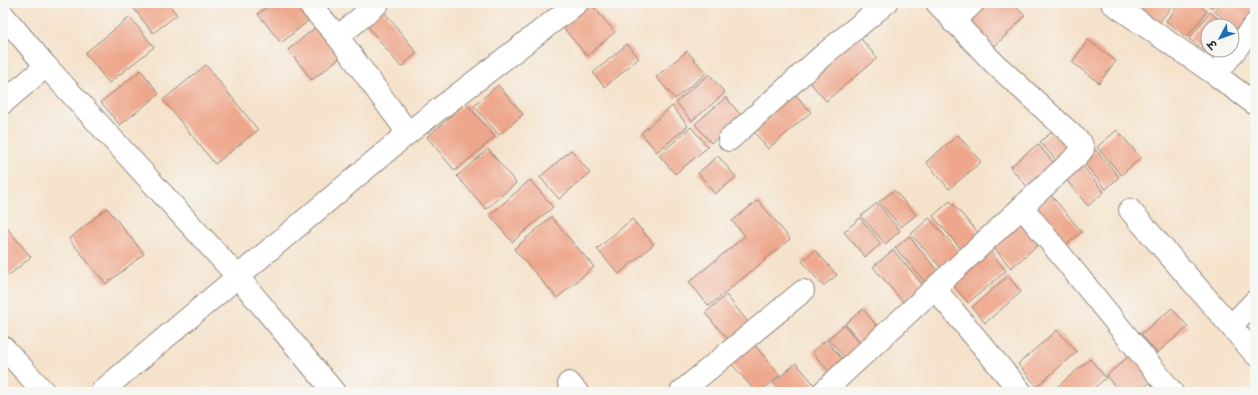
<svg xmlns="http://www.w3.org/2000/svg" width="1258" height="395" font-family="Sriracha,'Playpen Sans Deva',sans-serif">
<rect width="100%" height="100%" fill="#f6f6f2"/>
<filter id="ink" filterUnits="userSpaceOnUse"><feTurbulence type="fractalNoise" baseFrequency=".025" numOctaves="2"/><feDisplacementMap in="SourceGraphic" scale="8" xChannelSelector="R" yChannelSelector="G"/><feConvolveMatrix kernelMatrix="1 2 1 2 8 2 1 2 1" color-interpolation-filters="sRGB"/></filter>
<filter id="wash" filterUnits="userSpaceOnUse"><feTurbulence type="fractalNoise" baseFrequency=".012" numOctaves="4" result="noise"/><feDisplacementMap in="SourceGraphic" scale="16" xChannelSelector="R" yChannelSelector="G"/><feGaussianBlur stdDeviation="0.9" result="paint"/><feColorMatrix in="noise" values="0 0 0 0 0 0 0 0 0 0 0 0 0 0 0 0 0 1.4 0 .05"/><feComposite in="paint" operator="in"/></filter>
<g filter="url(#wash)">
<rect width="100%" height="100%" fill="#f5e2cb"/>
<g id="blocks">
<g fill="#eea78c">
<path d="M134,3H168L177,15L153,33L131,5Z"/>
<path d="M272,3H302L313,17L281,43L258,14Z"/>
<path d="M587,3H590L615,32L587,56L561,25Z"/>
<path d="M988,3H1012L1025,16L991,50L966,25Z"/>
<path d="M1133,3H1174L1159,23Z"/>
<path d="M1180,3H1197L1207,11L1187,37L1166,21Z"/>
<path d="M1205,3H1216L1212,8Z"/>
<path d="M1220,3H1255V14L1241,32L1214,11Z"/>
<path d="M382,9L417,53L401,67L365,23Z"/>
<path d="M1210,12L1227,26H1208V50H1224L1217,60L1189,39Z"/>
<path d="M130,17L154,47L109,83L85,53Z"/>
<path d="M317,26L342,56L312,80L288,50Z"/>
<path d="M857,34L877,58L826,101L806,78Z"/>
<path d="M1088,40L1116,61L1099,83L1072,62Z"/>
<path d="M627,44L639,58L605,87L593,73Z"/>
<path d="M687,51L706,73L675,99L656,77Z"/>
<path d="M206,65L258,130L215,164L163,100Z"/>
<path d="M141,70L159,94L120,125L101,102Z"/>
<path d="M709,74L725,93L692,121L676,102Z"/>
<path d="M498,85L523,114L499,135L474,106Z"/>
<path d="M793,92L811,112L768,149L751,128Z"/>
<path d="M726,97L742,117L711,143L695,124Z"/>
<path d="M466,103L495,137L455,171L427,137Z"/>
<path d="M672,106L688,126L657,152L641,133Z"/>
<path d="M1060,125L1080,149L1060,165L1040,142Z"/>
<path d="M691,127L708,147L675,174L659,155Z"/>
<path d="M1117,130L1141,158L1121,175L1097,147Z"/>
<path d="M958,135L981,162L949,189L926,162Z"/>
<path d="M1038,144L1058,168L1031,191L1010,167Z"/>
<path d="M488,149L516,183L486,209L457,176Z"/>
<path d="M571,150L590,173L559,199L540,177Z"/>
<path d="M1096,150L1119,177L1106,189L1082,161Z"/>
<path d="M718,156L736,177L715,194L698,173Z"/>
<path d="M1079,162L1104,192L1088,206L1063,176Z"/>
<path d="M530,180L553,207L512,242L490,215Z"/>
<path d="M894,190L916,215L901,227L879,202Z"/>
<path d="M1050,194L1082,232L1062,248L1031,211Z"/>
<path d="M758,200L790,239L709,306L689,282L745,236L732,221Z"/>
<path d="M950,201L980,235L962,250L933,216Z"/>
<path d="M877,203L900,231L885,244L861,216Z"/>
<path d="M107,208L144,254L106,284L69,239Z"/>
<path d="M1022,213L1045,239L1011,268L989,242Z"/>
<path d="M551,217L594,267L557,298L514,249Z"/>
<path d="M860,218L881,244L865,257L844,232Z"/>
<path d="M929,218L959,252L941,268L911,234Z"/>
<path d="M632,219L654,244L619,274L597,249Z"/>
<path d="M3,223L31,257L3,280Z"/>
<path d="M909,236L938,271L925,282L895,248Z"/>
<path d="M815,250L837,275L823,286L802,261Z"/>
<path d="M893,250L924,286L904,303L873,267Z"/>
<path d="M989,250L1006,271L968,303L950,282Z"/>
<path d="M1008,276L1021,292L985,323L972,307Z"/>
<path d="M726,295L753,328L733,345L705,313Z"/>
<path d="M1172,308L1188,327L1157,353L1141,334Z"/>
<path d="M863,309L880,330L863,345L845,324Z"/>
<path d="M844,325L863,347L847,360L828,339Z"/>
<path d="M1057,330L1077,352L1037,386L1018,364Z"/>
<path d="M826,340L846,363L832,375L812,352Z"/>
<path d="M752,342L780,375L760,392H756L729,361Z"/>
<path d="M1136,350L1158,375L1139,392H1120L1106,376Z"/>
<path d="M1090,359L1106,378L1089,392H1051Z"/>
<path d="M796,363L818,389L814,392H781L773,383Z"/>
</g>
</g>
</g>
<g filter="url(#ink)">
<use href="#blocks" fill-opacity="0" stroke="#90867b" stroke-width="1"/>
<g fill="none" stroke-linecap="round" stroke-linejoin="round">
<defs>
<g id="minor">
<path d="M308,3L338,37L408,133"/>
<path d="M1112,3L1216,75L1255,104"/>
<path d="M3,15L46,66L238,277L334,392"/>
<path d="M953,22L973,3"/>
<path d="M338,37L378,3"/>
<path d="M1216,75L1255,24"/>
<path d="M3,103L46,66"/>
<path d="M729,140L821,57L886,3"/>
<path d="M1022,207L1172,392"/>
<path d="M1130,210L1255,354"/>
<path d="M935,289L1021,392"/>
<path d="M1231,326L1255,301"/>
<path d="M3,347L44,392"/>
<path d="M569,383L577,392"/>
<path d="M101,392L408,133L577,3"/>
<path d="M681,392L803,291"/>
<path d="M823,392L1080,153L1083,149L1081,143L994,63L937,3"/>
</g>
</defs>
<use href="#minor" stroke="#90867b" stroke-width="24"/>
<use href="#minor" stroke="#fff" stroke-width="22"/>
</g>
</g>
<rect width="1258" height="395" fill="none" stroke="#f6f6f2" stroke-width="16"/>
<g transform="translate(1220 38) rotate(229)"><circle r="19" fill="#f6f6f2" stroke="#a5a5a2"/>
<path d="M0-3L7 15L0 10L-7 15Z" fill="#1f6fb2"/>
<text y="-6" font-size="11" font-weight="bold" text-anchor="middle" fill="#2b2b2b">उ</text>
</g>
</svg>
